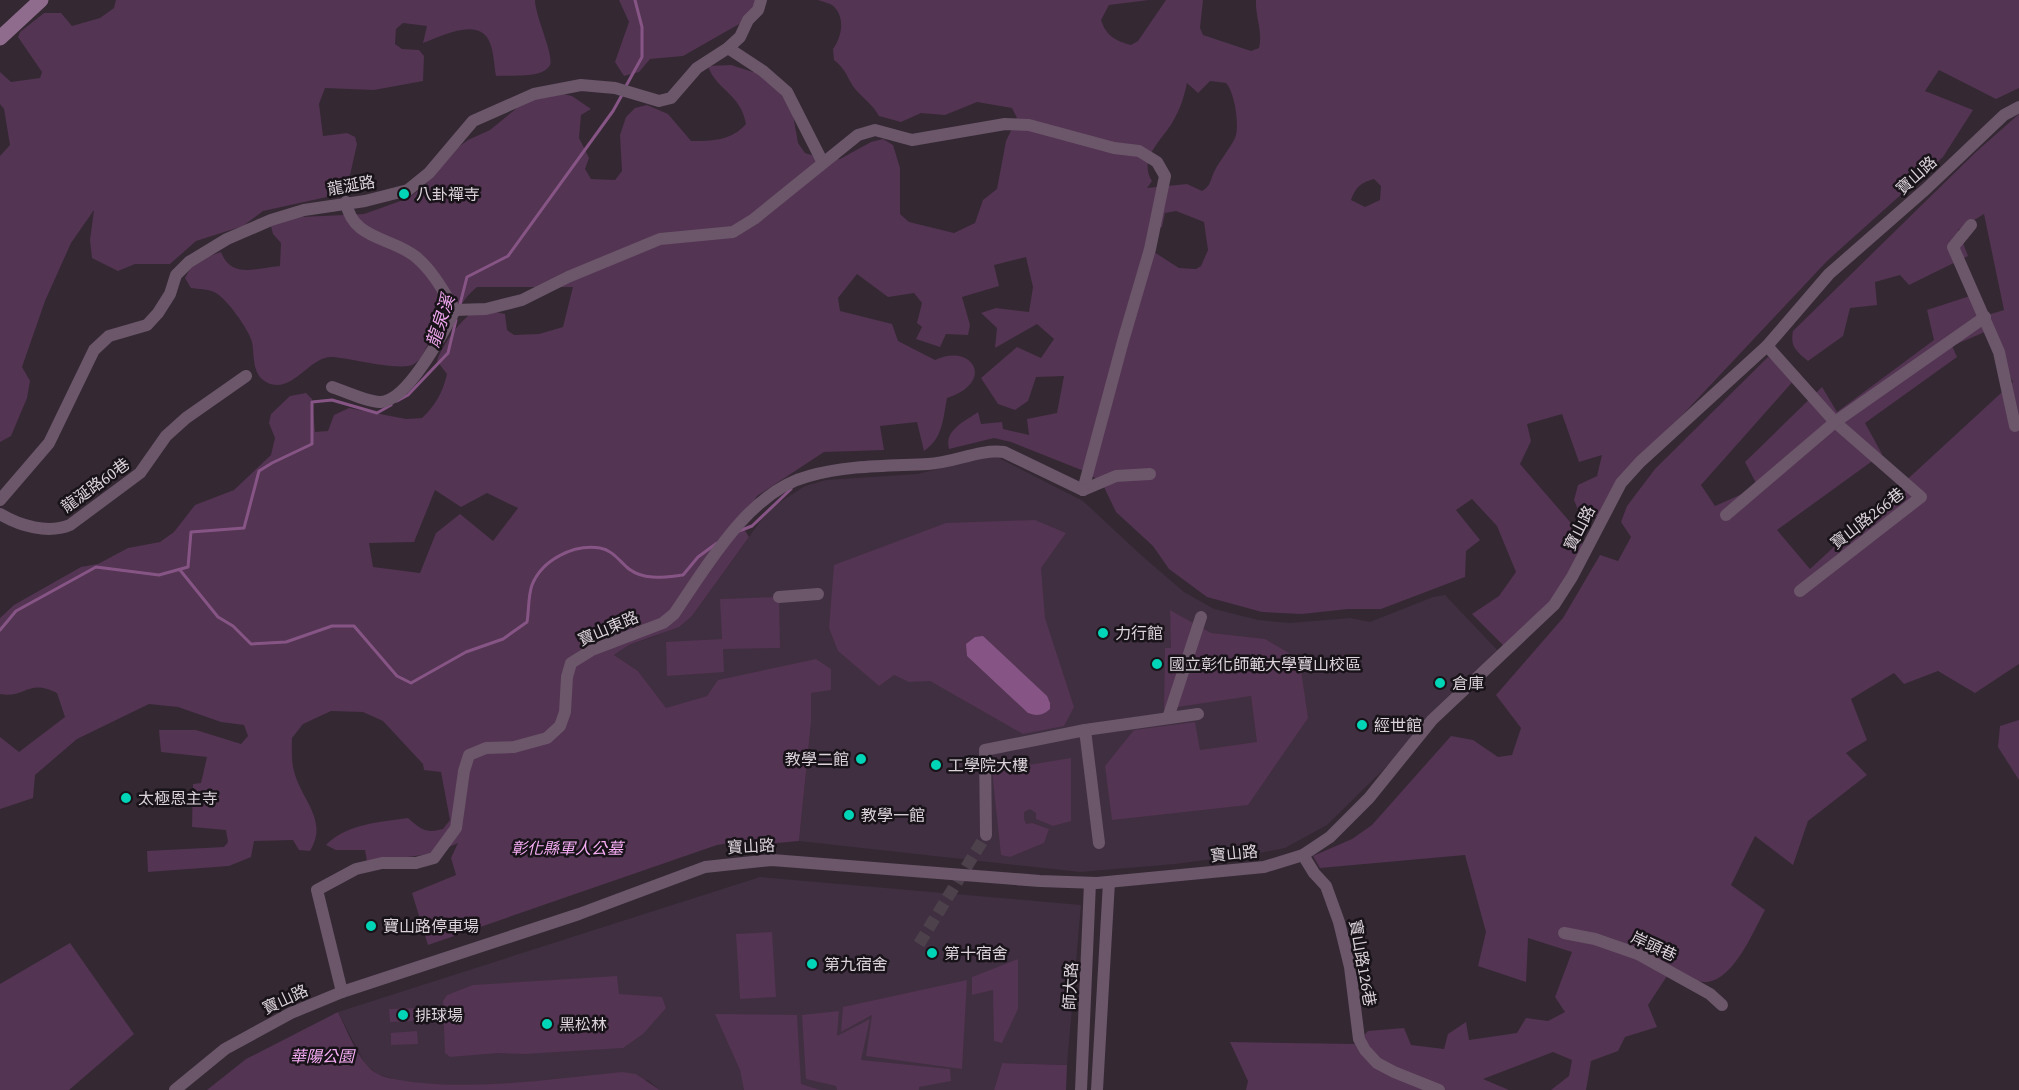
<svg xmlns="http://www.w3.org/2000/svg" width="2019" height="1090" font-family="'Source Serif 4','Noto Sans TC',serif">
<rect width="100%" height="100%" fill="#342833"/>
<g fill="#402f40">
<path d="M989,457L999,458L1083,501L1141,555L1184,592L1214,609L1258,620L1290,623L1350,618L1370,622L1433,597L1445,595L1501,654L1327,825L1285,848L1260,853L1175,864L1080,872L799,841L811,723V693L707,696L666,709L638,671L614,655L629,645L656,636L692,616L769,509L805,486L826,480L917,474Z"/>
<path d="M760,877L1081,905L1067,1065L1002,1063L994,1090H660L648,1080L437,1086L396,1080L377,1074L365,1064L338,1012Z"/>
</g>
<g fill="#533452" fill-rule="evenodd">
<path d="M116,0H535C535,16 554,54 550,65C548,69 543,72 539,73C526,77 509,75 496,76C494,66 494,53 490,43C480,16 442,36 423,43L427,26L403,23L396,29L395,44L402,49L419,50L424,56L423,81L374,90L325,88L319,104L323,136L347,133L355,137L357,144L348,184L336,195L263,211L243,226L196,241L170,264H135L118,271L92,258L90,240L94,210L71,243L45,301L22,367L30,381L27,398L11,436L0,442V156L10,145L4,109L0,104V72L11,82L40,78L42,72L18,37L20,32L44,13H61L72,26L100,18L114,8Z"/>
<path d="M619,0H759L741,23L683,56L650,59L639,72L624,76L615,62L629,22Z"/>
<path d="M818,0H1149L1109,5L1101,20C1106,36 1116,41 1131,45L1138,41L1166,0H1203L1200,28L1203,35L1251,51L1259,48C1263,32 1255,16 1256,0H2019V88L1996,99L1939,70L1925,91L1973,110L1943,157L1827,261L1641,459L1604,510L1591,521L1581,517L1574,500L1578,485L1597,476L1602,455L1579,462L1562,414L1527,424L1531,441L1520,464L1583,537C1579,582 1536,618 1505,647L1472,614L1499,596L1516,572L1497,526L1472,499L1456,510L1480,540L1466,551L1465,577L1381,609H1348L1302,614L1262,612L1207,597L1169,569L1153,546L1116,512L1103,485L1089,473L1011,442L994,438L949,449C944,430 964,422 978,412L981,424L1002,422L1003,429L1029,435L1027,419L1057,413L1064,376L1036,377L1028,401L1015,410L998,404L981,378L1017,347L1041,358L1054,339L1037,324L995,348L997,328L981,313L996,308L1029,312L1033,287L1026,257L994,265L999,286L962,297L970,325L968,335L946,334L940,347L916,339L922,327L917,323L922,303L914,293L888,297L857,274L838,298L840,311L892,324L898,341L935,360C973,342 996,382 947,398C943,419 943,438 924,451L917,422L880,426L884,450L824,452L757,496L741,524L749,537L692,616L679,627L629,645L614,655L638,671L666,708L707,696L718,680L816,659L831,669V690L811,693V723L799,841L766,844L755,839L717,845L428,945L412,893L456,875L451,858L458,843L436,853L373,862L367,861L365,850H336L326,845C346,824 380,822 408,818C421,829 425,834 443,829L450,820L441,772L424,770L423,764L383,721L363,712L331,711L303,724L292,738C292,748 291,761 294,771C301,800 329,820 310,851L299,850L293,840L254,841L251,857L229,866L148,872L147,851L224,847L228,842L226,830L192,827L193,784L201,783L207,757L161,752L159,730H196L241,744L248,736L244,725L221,722L178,707L149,704L77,739L35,775L33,798L0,809V737L19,752L65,717L57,693C28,678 25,699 0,694V618L14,605L81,567L98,564L128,548L160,542L174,532L195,505L234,490L271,455L275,438L269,423L271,414L290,396L306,393L312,399L315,432L328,431L334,415L349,408L406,419L422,418C435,406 443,392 447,374L437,361C441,347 465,311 481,309C488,309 498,313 505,314L507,330L514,335L539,334L563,327L573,287H477C464,297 459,310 449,323C444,328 437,332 432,338C425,347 424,358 414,364C401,372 350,358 333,357C310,355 293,394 268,383C251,375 255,356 252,342C249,330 226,297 214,292C208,289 198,289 191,288L185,278C193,261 204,258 221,252C231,279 256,268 280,266L281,243L273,234L270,222L281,218L364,214L409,198L427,183L449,154L468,140L490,130L528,99L550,91L572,96L591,109L581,115L579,138L589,158L585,169L591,179L615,180L622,171L620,135L626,117L635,108L647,105L668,114L691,141C712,141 731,141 746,124C741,94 716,90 708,66L731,65L753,72L764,71L792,109L798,143L805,153L828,160L840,159L871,142L883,139L893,145L900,168V214L909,222L954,233L975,223L983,200L997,189L1006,141L1017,118L1012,108L977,102L945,115L921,113L901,122L879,116C873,105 865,100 857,91C847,80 848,71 834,60L833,49C842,37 846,16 832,5C828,3 822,1 818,0ZM1210,81L1226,83C1235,93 1240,127 1235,138C1229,150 1220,160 1214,172C1210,180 1211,186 1202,191L1187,184L1147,188L1152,181C1138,159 1161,141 1172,123C1180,110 1184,97 1187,83L1198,93ZM1374,179L1381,186L1380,200L1365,207L1351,200C1356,187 1360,183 1374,179ZM1176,211L1204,222L1208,250L1201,266L1196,269L1179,268L1154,252L1151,229L1162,227L1165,213ZM435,490L461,507L487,493L518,508L493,541L460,514L436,533L420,573L373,567L369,543L414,542Z"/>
<path d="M2019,114V664L1975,693L1938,671L1904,684L1894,673L1851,699L1867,740L1846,753L1867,775L1808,821L1793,865L1755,836L1731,885L1765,910C1753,932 1734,979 1707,982C1698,983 1678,975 1669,973L1648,1005L1657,1027L1625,1037L1618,1051L1591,1061L1586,1090H1551L1569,1076L1572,1060L1553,1052L1483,1079L1509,1090H1246L1248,1081L1230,1042L1356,1044L1368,1031L1404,1028L1411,1045L1444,1049L1448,1034L1466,1022L1469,1040L1517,1033L1526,1018L1548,1021L1565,1012L1555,997L1572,952L1528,938L1526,982L1478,966L1486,932L1465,855L1320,868L1313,856L1352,839L1372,825L1451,736L1473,740L1498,757L1512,755L1521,728L1496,695L1563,618L1600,555L1618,561L1631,537L1621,522L1627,506L1655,469L1768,357L1795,379L1701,485L1715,506L1758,487L1745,462L1822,387L1837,412L1934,340L1927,310L1973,295L1981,317L2004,310L1984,214L1958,230L1968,256L1909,285L1900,275L1875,282L1877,305L1850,308L1843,336L1808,361C1796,351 1790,347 1793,331L1977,151ZM1987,331L2013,382L1810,569L1777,530L1882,454L1865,423L1957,357L1952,346Z"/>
<path d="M1035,520L1066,533L1041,568L1045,618L1074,707L1064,726L1023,734L930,681L909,682L894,675L879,686L838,651L829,628L834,565L946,523Z"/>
<path d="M779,597L780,648L723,649L724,672L667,676L666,642L722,639L720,599Z"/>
<path d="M1170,610L1211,633L1265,639L1289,653L1301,670L1308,718L1248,805L1112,820L1105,766L1134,730L1195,722L1200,750L1257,742L1251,696L1164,709L1165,648H1171Z"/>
<path d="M2019,720V780L1998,747L2000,726Z"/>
<path d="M1071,758V821L1053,826L1036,819V813L1030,809L1024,812V819L1026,824L1032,823L1049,829L1044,843L1010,857L1001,855L992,771Z"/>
<path d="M772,932L776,997L740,999L736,934Z"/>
<path d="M70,943L134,1034L69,1090H0V984Z"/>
<path d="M1018,959V1009L1002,1043L994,1041L993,990L972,995V977Z"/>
<path d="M617,976L619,994L662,997L666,1008L643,1034L623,1048L524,1054L498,1053L450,1057L445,1053L443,1001L447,995L473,985Z"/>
<path d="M967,980L962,1069L866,1056L872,1015L841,1032L843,1007Z"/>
<path d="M416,1008V1021L390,1022L389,1009Z"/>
<path d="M839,1011L837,1036L870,1019L861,1060L950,1069L951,1081L919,1087V1090H837L836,1086L806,1079L802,1015Z"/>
<path d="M338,1012C347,1030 359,1063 376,1073C386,1079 401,1080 412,1082C481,1090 552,1079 622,1072L636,1074L660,1090H207L246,1059Z"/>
<path d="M715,1014L797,1015L801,1084L820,1090H744L740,1070Z"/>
<path d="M417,1031L418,1044L391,1045V1033Z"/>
<path d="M1002,1063L1067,1065L1066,1090H994Z"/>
</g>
<path fill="#865585" d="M983,636L1047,696L1050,703V709C1042,716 1037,716 1028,713L967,656L966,644L975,637Z"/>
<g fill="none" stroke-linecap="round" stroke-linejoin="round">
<g stroke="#865585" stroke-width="3">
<path d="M626,86L642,57V27L635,0"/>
<path d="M459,308L467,277L508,256L613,111L622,95"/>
<path d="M397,401L408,395L448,353L456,320"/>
<path d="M739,531L752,526L791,489"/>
<path d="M180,570L218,617L233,626L251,644L286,642L332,626H354L397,676L411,683L466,652L503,639L527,622C529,611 528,596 532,585C542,560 573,544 600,548C613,550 620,562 629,569C645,581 665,577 683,575L698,557L717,543"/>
<path d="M0,630L16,611L96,567L159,575L188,567L191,532L244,528L259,471L272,463L312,444V402L332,400L377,413L391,405"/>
</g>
<path stroke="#4d424c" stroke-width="12" stroke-dasharray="12 6" stroke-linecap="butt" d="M919,944L986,835"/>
<g stroke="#6b566a" stroke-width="12">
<path d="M728,48L763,71L787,92L823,163"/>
<path d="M1971,225L1953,247L1999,352L2015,426"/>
<path d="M455,310L486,309L522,300L568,277L660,239L733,232L754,219L858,135L875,130L912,140L1005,124L1029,125L1114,148L1139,151L1157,162L1165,176L1150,249L1123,341L1083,490"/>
<path d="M1767,346L1835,422L1921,497L1800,591"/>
<path d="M332,387C344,391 370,403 381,402C408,400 443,333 455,310C444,292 433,271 416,257C392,237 352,240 346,202"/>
<path d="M1083,490L1116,476L1150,474"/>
<path d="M0,500L49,443L94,350L109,336L147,325L158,313L170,294L176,275L189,262L227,239L271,220L304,210L365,201L408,190L429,173L473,121L534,94L581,85L615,88L659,101L671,98L697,68L728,48L740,37L748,20L758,10L761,0"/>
<path d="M0,514C20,526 48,534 70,525L140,473L166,436L186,418L246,376"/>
<path d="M1726,515L1835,422L1985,317"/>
<path d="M779,597L818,594"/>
<path d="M1168,718L1201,617"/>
<path d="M1085,730L1198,714"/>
<path d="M986,835L985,750L1085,730L1099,843"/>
<path d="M1303,855L1314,873L1326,886L1339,922L1350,967L1359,1039L1365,1050L1377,1063L1394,1072L1439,1090"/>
<path d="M1564,933L1595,939L1638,954L1710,994L1722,1005"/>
<path d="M342,992L317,890L356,869L382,863H416L434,858L456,828L464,771L469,755L486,748L514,747L547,738L560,726L565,712L567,677L571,663L592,650L663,623L674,614C707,566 749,491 809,476C847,465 888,466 928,464C954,463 978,449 1004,452L1083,490"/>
<path d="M175,1090L225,1049L291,1013L342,992L579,914L705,867L772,860L1040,881L1097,883L1264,867L1303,855L1330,837L1369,798L1432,720L1554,605L1572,577L1621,483L1640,462L1767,346L1829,274L1926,189L2004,115L2019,107"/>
<path d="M1081,1090L1090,883"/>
<path d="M1097,1090L1109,882"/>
</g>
<path stroke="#8f6c8d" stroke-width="15" d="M0,38L41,0"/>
</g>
<g fill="#00d5b7" stroke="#181318" stroke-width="2">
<circle cx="404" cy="194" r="6"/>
<circle cx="1103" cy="633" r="6"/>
<circle cx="1157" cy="664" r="6"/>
<circle cx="1440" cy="683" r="6"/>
<circle cx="1362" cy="725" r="6"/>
<circle cx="861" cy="759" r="6"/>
<circle cx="936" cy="765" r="6"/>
<circle cx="126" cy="798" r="6"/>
<circle cx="849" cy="815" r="6"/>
<circle cx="371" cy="926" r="6"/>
<circle cx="932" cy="953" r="6"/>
<circle cx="812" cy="964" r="6"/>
<circle cx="403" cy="1015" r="6"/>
<circle cx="547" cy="1024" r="6"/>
</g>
<g text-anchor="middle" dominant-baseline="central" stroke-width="5" stroke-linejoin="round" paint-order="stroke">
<g font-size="16" fill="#dbd2da" stroke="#181318">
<text transform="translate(1916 175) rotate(-42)">寶山路</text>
<text transform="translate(351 185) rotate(-10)">龍涎路</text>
<text transform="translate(95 485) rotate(-36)">龍涎路60巷</text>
<text transform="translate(1867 518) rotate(-38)">寶山路266巷</text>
<text transform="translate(1579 528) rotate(-63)">寶山路</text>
<text transform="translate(608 628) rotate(-23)">寶山東路</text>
<text transform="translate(751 846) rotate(-3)">寶山路</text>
<text transform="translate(1234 853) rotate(-6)">寶山路</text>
<text transform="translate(1654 946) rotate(25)">岸頭巷</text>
<text transform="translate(1363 963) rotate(80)">寶山路126巷</text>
<text transform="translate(1070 986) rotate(-87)">師大路</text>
<text transform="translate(285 999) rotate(-25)">寶山路</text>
</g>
<g font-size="16" fill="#dbd2da" stroke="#181318" text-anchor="start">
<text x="416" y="194">八卦禪寺</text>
<text x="1115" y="633">力行館</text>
<text x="1169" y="664">國立彰化師範大學寶山校區</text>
<text x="1452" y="683">倉庫</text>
<text x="1374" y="725">經世館</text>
<text x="849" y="759" text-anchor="end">教學二館</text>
<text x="948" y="765">工學院大樓</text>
<text x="138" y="798">太極恩主寺</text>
<text x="861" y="815">教學一館</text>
<text x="383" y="926">寶山路停車場</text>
<text x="944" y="953">第十宿舍</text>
<text x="824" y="964">第九宿舍</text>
<text x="415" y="1015">排球場</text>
<text x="559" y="1024">黑松林</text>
</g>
<g font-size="16" font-style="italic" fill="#f7aef5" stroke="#181318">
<text x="567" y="848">彰化縣軍人公墓</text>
<text x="322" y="1056">華陽公園</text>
</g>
<g font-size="18" font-style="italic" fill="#eca4ea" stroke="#181318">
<text transform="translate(440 321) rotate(-72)">龍泉溪</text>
</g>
</g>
</svg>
